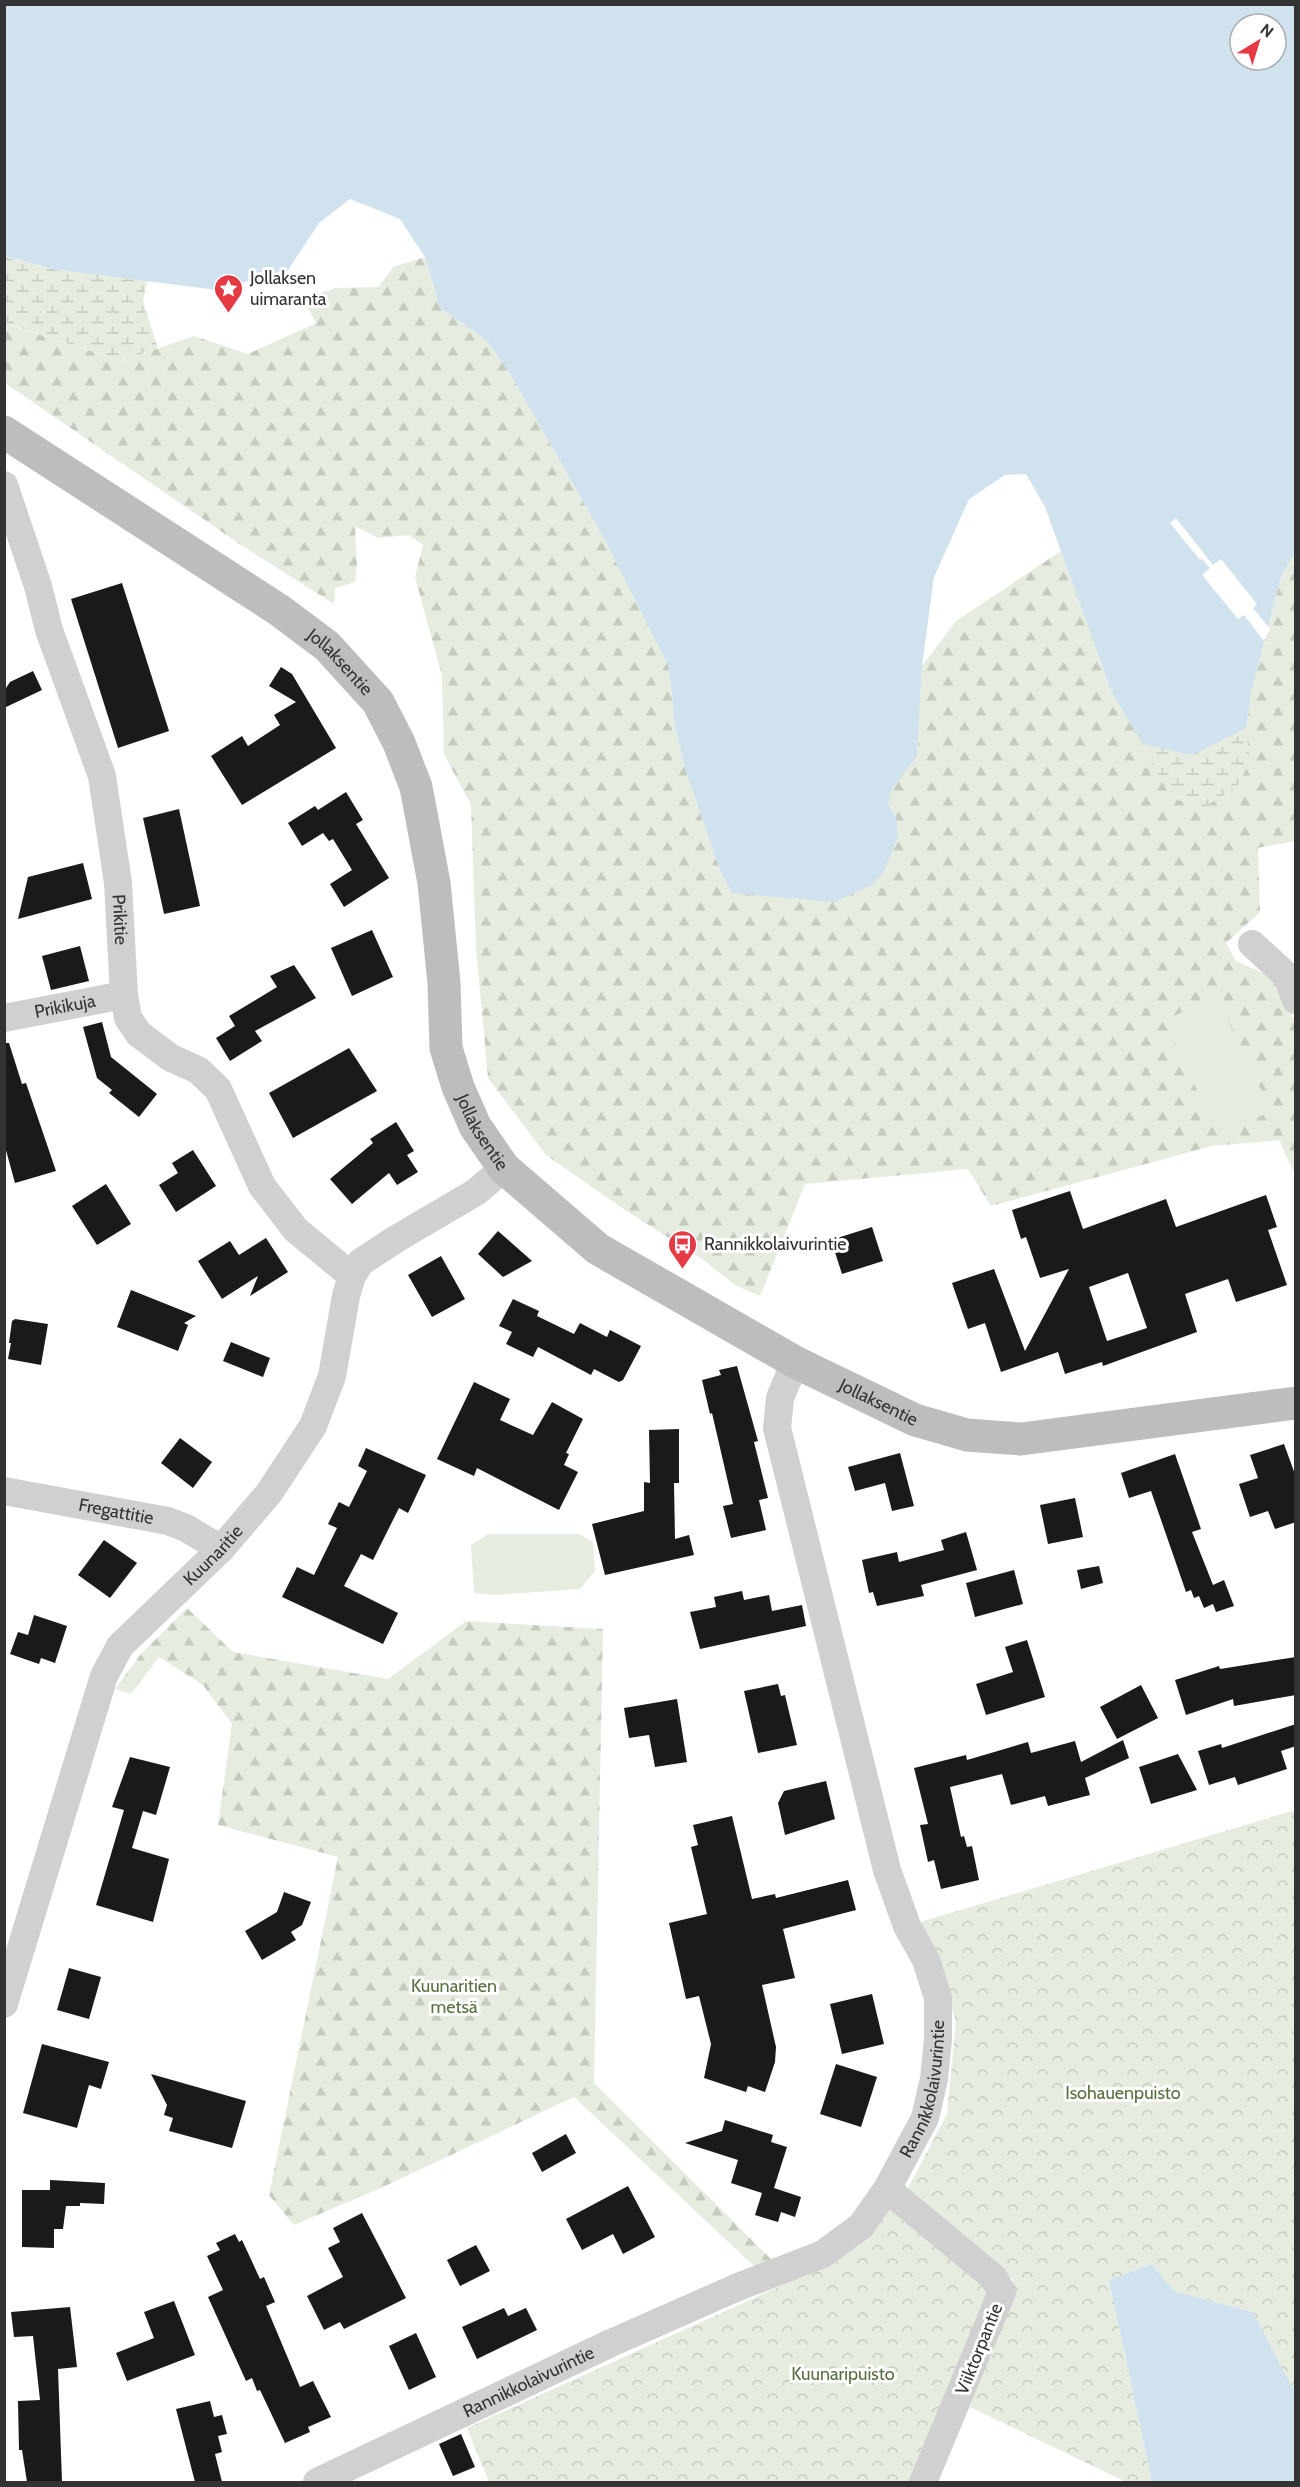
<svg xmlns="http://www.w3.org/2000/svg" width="1300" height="2487" font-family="Cabin,sans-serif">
<defs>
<pattern id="forest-firs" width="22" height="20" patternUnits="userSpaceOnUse" patternTransform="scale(1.5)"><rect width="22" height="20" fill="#e6ecdf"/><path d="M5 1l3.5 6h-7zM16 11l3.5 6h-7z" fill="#c6cbc0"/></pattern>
<pattern id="wetland-marsh" width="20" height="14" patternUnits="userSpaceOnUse" patternTransform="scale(1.5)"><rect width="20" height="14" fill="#e6ecdf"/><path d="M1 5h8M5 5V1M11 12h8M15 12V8" fill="none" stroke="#c6cbc0"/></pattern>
<pattern id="park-crowns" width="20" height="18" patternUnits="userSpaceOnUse" patternTransform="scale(1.5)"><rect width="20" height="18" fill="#e6ecdf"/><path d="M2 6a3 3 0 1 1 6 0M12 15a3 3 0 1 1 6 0" fill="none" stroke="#c6cbc0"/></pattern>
</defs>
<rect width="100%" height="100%" fill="#fff"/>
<g fill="url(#forest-firs)">
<path d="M425,257L440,308L487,341L509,372L600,531L669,667L675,727L686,772L721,873L732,893L767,894L896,817L888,804L892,789L917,755L922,666L956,621L1061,551L1112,693L1143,744L1246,729L1251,694L1281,577L1295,553V841L1258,848L1260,912L1226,943L1236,961L1279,980L1295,1022V1175L1279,1140L1212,1146L991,1206L968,1169L805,1184L760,1296L735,1285L702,1259L625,1210L546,1155L488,1078L476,947L471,805L444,754L442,676L415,577L423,545L409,535L378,538L355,526L357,564L355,582L335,588L334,604L241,545L5,383L4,323L122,361L194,336L248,354L316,323L304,300L335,288L379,287L393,267Z"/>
<path d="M187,1608L233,1652L388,1679L466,1621L603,1629L594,2083L772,2260L755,2267L574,2097L383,2187L294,2225L269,2195L338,1857L218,1825L232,1724L203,1685L159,1657L131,1694L115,1689L141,1654Z"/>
</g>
<g fill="url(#wetland-marsh)">
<path d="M4,256L52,269L147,281L143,302L158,348L122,361L5,323Z"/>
<path d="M1251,694L1246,728L1250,761L1237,787L1203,808L1171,798L1124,712L1171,722Z"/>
</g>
<g fill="url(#park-crowns)">
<path d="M1295,1810V2392L1253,2312L1174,2291L1152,2264L1109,2280L1152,2482H1126L970,2407L1013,2280L906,2192L947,2114L956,2022L941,1970L917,1923Z"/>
<path d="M892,2203L988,2284L992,2300L913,2482H489L467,2428L820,2268Z"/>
</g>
<g fill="#e6ecdf">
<path d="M1216,996L1271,1111L1219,1136L1164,1021Z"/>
<path d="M488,1534H579L593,1542L595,1571L580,1589L494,1595L474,1593L471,1545Z"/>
</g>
<g fill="#cfe2ee" fill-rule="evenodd">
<path d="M4,5H1295V553L1281,577L1251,694L1246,728L1192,755L1143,744L1112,693L1045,507L1026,474L1005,475L969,499L934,577L922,666L917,756L892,789L888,804L896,817L898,837L882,875L872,885L834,902L732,893L721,873L686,772L675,727L669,667L600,531L509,372L487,341L440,308L425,257L400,219L350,199L319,223L288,270L217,290L52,269L5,256ZM1240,24H1276V60H1240Z"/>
<path d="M1152,2264L1174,2291L1253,2312L1295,2392V2482H1152L1109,2280Z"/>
</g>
<path fill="#fff" d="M1176,518L1213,565L1221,559L1257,604L1253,608L1270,629L1264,641L1244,615L1238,619L1202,575L1210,568L1202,559L1200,560L1170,523Z"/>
<g fill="#1a1a1a" fill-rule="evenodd">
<path d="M122,583L169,731L118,748L71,599Z"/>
<path d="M281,667L292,674L336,748L242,805L211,756L242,736L248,746L280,725L274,715L296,702L269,686Z"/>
<path d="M33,671L42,690L4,708V691L10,682Z"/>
<path d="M346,792L363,820L356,824L389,878L344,907L330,884L352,870L333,839L329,841L323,833L302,846L288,823L315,806L318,810Z"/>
<path d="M179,809L200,906L164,914L143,818Z"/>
<path d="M83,863L92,899L18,919L28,877Z"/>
<path d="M372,930L393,977L352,996L331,948Z"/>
<path d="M80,946L89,981L51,990L42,956Z"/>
<path d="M294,965L316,998L255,1031L262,1041L230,1061L216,1038L235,1026L229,1016L277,987L270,976Z"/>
<path d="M102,1022L111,1057L157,1094L139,1117L109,1093L112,1090L97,1078L83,1027Z"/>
<path d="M4,1043H9L22,1084L26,1083L56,1171L15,1183L4,1143Z"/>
<path d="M349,1048L377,1091L293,1138L269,1093Z"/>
<path d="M396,1122L414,1151L407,1155L418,1172L397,1185L389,1173L352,1204L330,1179L373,1143L370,1139Z"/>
<path d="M193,1150L216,1186L176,1212L159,1185L178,1173L172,1163Z"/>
<path d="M106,1184L131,1224L97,1245L72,1206Z"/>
<path d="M1070,1191L1083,1229L1166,1199L1176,1227L1266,1195L1277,1227L1268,1230L1287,1285L1236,1302L1228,1279L1185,1294L1197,1332L1103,1366L1102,1362L1065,1374L1058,1352L1001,1372L985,1323L968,1329L952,1283L994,1269L1025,1351L1069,1269L1040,1278L1026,1237L1021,1239L1012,1210ZM1128,1273L1147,1328L1107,1341L1089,1287Z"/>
<path d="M872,1227L883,1261L842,1274L831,1240Z"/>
<path d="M498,1231L532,1261L503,1277L478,1254Z"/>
<path d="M266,1238L288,1272L250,1296L258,1276L222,1299L198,1261L230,1241L239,1255Z"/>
<path d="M441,1256L465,1299L432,1317L408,1275Z"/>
<path d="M131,1290L196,1316L184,1323L188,1325L178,1351L117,1327Z"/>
<path d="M513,1299L539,1311L537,1316L574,1334L580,1323L607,1337L610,1330L641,1346L623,1380L619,1382L594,1369L591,1375L538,1347L533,1357L506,1344L512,1332L499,1326Z"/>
<path d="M15,1319L48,1324L41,1365L8,1359L11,1343H9L12,1321Z"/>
<path d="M231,1342L270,1358L263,1377L223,1361Z"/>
<path d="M737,1366L758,1441L754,1442L768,1498L759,1500L766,1530L731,1538L723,1506L733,1504L712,1413L710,1414L702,1380L721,1375L719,1370Z"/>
<path d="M474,1382L510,1399L500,1420L533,1435L552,1402L583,1419L566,1453L569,1454L564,1465L578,1472L559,1510L477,1468L474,1476L437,1459Z"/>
<path d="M679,1429V1483H674L675,1539L689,1535L694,1555L605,1575L592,1524L644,1511V1482L650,1483L649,1430Z"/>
<path d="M180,1438L212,1462L193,1488L161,1463Z"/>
<path d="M1284,1444L1296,1477V1522L1275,1529L1268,1511L1250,1517L1239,1484L1258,1478L1250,1455Z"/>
<path d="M366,1448L426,1475L408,1513L399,1508L373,1560L361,1554L344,1586L398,1613L383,1644L282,1597L297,1567L314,1575L337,1528L328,1524L339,1502L349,1507L367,1471L358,1466Z"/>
<path d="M900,1453L914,1506L892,1511L885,1483L855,1491L848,1467Z"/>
<path d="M1175,1454L1201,1529L1192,1532L1213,1585L1224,1580L1234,1606L1216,1612L1213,1604L1204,1608L1199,1596L1194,1598L1191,1590L1186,1592L1151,1491L1129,1498L1121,1473Z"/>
<path d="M1075,1498L1083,1537L1048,1544L1040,1505Z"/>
<path d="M966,1532L977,1570L921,1585L924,1596L877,1606L873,1592L869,1593L862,1560L897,1552L899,1562L944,1550L941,1540Z"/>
<path d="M104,1540L137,1563L110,1598L78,1575Z"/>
<path d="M1099,1566L1103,1583L1081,1589L1077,1570Z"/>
<path d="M1014,1570L1023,1604L975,1617L966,1583Z"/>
<path d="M742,1591L744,1600L769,1595L772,1611L802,1605L806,1626L700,1649L690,1612L716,1607L714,1597Z"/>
<path d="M34,1615L67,1626L55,1663L41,1658L39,1664L10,1654L18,1632L28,1635Z"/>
<path d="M1027,1640L1045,1697L986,1715L976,1684L1013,1672L1005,1647Z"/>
<path d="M1296,1657V1695L1234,1706L1233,1699L1186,1715L1175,1680L1219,1666L1220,1669Z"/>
<path d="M778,1684L781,1696L785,1695L797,1745L758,1753L744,1691Z"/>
<path d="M1141,1685L1158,1718L1117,1739L1100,1707Z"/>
<path d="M677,1699L687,1762L655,1767L649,1735L629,1738L624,1708Z"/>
<path d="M1296,1724V1746L1281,1751L1287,1769L1238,1785L1235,1777L1209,1785L1198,1751L1221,1744L1222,1748Z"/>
<path d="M1123,1740L1129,1758L1085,1778L1090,1795L1048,1806L1045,1796L1011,1805L1002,1774L950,1787L961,1837L964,1836L967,1847L972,1846L979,1880L941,1889L934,1860L928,1862L920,1825L928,1824L914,1768L966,1755L967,1760L1028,1742L1031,1753L1075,1741L1081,1762Z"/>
<path d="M1178,1754L1197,1790L1151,1804L1139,1767Z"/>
<path d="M130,1757L170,1767L156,1815L143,1811L132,1848L169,1859L153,1922L96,1905L124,1810L112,1807Z"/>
<path d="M826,1781L835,1819L785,1835L778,1803L784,1791Z"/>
<path d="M732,1816L752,1899L775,1894L776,1898L848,1880L856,1910L783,1929L795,1978L762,1985L776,2047L775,2062L765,2092L748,2086L746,2092L704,2078L711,2044L699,1996L686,1999L669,1923L707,1914L691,1847L698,1845L693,1825Z"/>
<path d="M284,1892L311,1902L302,1925L291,1932L296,1940L262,1960L245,1931L277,1912Z"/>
<path d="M69,1968L101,1977L89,2019L57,2010Z"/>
<path d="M872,1994L884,2044L842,2054L830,2004Z"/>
<path d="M42,2044L109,2062L101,2089L89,2085L77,2128L23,2113Z"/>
<path d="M836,2064L877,2077L861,2127L820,2114Z"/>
<path d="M151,2074L246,2101L232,2148L169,2131L173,2118L164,2115L167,2105Z"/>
<path d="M725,2120L773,2135L771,2142L787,2147L774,2188L801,2197L795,2217L781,2212L778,2222L755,2215L762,2193L731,2183L738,2160L685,2143L722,2131Z"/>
<path d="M566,2134L576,2153L542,2172L532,2153Z"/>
<path d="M50,2180L105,2183L104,2204L80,2203V2206H66L63,2229H54V2248L22,2247V2190H50Z"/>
<path d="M628,2186L655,2237L623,2254L613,2234L582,2250L566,2219Z"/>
<path d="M362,2213L406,2298L344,2329L340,2322L324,2330L307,2296L343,2277L328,2248L340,2242L333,2228Z"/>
<path d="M235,2234L239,2242L242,2240L260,2279L264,2277L275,2302L266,2306L300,2387L313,2381L331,2417L308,2427L310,2432L285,2443L260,2390L257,2391L252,2378L246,2381L208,2297L223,2290L207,2256L220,2250L216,2243Z"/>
<path d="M476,2245L490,2271L460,2286L447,2260Z"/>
<path d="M174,2301L195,2355L127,2381L116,2353L154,2338L144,2312Z"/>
<path d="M70,2307L77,2367L58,2369L62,2482H27L22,2450H19L18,2401L40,2400L33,2336L14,2337L11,2312Z"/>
<path d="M504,2308L508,2316L526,2308L537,2330L477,2359L462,2327Z"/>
<path d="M416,2333L436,2377L409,2390L389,2346Z"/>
<path d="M210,2401L214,2417L222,2415L227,2434L218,2436L222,2452L215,2454L222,2482H195L176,2409Z"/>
<path d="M461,2434L475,2467L453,2476L439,2444Z"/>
</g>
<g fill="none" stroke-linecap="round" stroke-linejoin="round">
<g stroke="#d0d0d0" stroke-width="28">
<path id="s1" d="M4,485L38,586L49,630L102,776L118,883L124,995L128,1018L139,1034L171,1058L198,1070L218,1089L262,1186L296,1230L352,1276"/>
<path d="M1252,944L1287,976L1296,1000"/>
<path id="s2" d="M4,1018L124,995"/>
<path id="s3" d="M4,1491L168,1521L186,1528L221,1549"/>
<path id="s4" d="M4,2004L104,1676L120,1646L221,1549L269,1493L313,1426L332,1376L346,1296L352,1276L361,1262L396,1239L476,1192L504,1168"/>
<path d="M887,2189L993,2277L1002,2292L923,2482"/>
<path id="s5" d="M317,2482L611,2343L738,2287L823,2254L861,2226L887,2189L925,2118L934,2079L938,2039V1998L926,1960L907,1926L887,1870L777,1428L780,1398L795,1362"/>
</g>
<path stroke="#bdbdbd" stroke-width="33" id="s6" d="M4,432L279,610L327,646L378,702L399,743L416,787L434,883L444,983L446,1048L458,1087L475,1126L504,1168L598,1249L795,1362L915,1420L967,1435L1021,1439L1296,1403"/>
</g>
<defs>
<symbol id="sight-pin" viewBox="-11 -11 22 30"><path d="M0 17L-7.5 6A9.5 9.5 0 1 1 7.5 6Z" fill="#e63946" stroke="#fff"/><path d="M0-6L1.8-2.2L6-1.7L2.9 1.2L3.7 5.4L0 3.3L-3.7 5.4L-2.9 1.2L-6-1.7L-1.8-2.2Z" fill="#fff"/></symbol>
<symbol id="bus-pin" viewBox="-11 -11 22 30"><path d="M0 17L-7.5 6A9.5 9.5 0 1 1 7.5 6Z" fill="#e63946" stroke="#fff"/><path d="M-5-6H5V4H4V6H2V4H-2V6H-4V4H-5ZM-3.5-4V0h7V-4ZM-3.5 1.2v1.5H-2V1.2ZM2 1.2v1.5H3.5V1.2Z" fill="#fff"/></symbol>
</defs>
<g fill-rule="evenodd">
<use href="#sight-pin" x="212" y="272" width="33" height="45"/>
<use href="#bus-pin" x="666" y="1228" width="33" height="45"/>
</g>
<g text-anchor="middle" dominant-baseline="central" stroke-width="6" stroke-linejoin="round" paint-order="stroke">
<g font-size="18" fill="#333" stroke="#fff" text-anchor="start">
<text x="250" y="278">Jollaksen<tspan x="250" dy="21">uimaranta</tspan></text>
<text x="704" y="1244">Rannikkolaivurintie</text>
</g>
<g font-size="18" fill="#333" stroke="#fff">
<text stroke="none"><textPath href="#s6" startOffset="408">Jollaksentie</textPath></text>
<text stroke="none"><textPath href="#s1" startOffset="452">Prikitie</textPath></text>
<text stroke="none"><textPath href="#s2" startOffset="62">Prikikuja</textPath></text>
<text stroke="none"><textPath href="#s6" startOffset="912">Jollaksentie</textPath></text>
<text stroke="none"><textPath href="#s6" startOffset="1398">Jollaksentie</textPath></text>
<text stroke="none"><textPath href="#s3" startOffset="114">Fregattitie</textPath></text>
<text stroke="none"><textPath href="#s4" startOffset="507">Kuunaritie</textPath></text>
<text stroke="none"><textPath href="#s5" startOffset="756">Rannikkolaivurintie</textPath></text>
<text transform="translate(979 2349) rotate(-68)">Viiktorpantie</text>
<text stroke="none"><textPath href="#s5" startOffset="234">Rannikkolaivurintie</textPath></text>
</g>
<g font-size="18" fill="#56703f" stroke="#fff">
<text x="454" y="1986">Kuunaritien<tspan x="454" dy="21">metsä</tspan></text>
<text x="1123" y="2093">Isohauenpuisto</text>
<text x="843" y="2374">Kuunaripuisto</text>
</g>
</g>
<rect width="1300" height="2487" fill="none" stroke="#333333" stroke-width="12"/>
<g transform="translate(1258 42) rotate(38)"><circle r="28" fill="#ffffff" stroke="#adadad" stroke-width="1.5"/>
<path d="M0-4.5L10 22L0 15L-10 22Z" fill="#e63946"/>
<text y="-9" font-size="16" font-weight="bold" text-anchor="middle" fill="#333333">N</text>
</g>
</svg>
